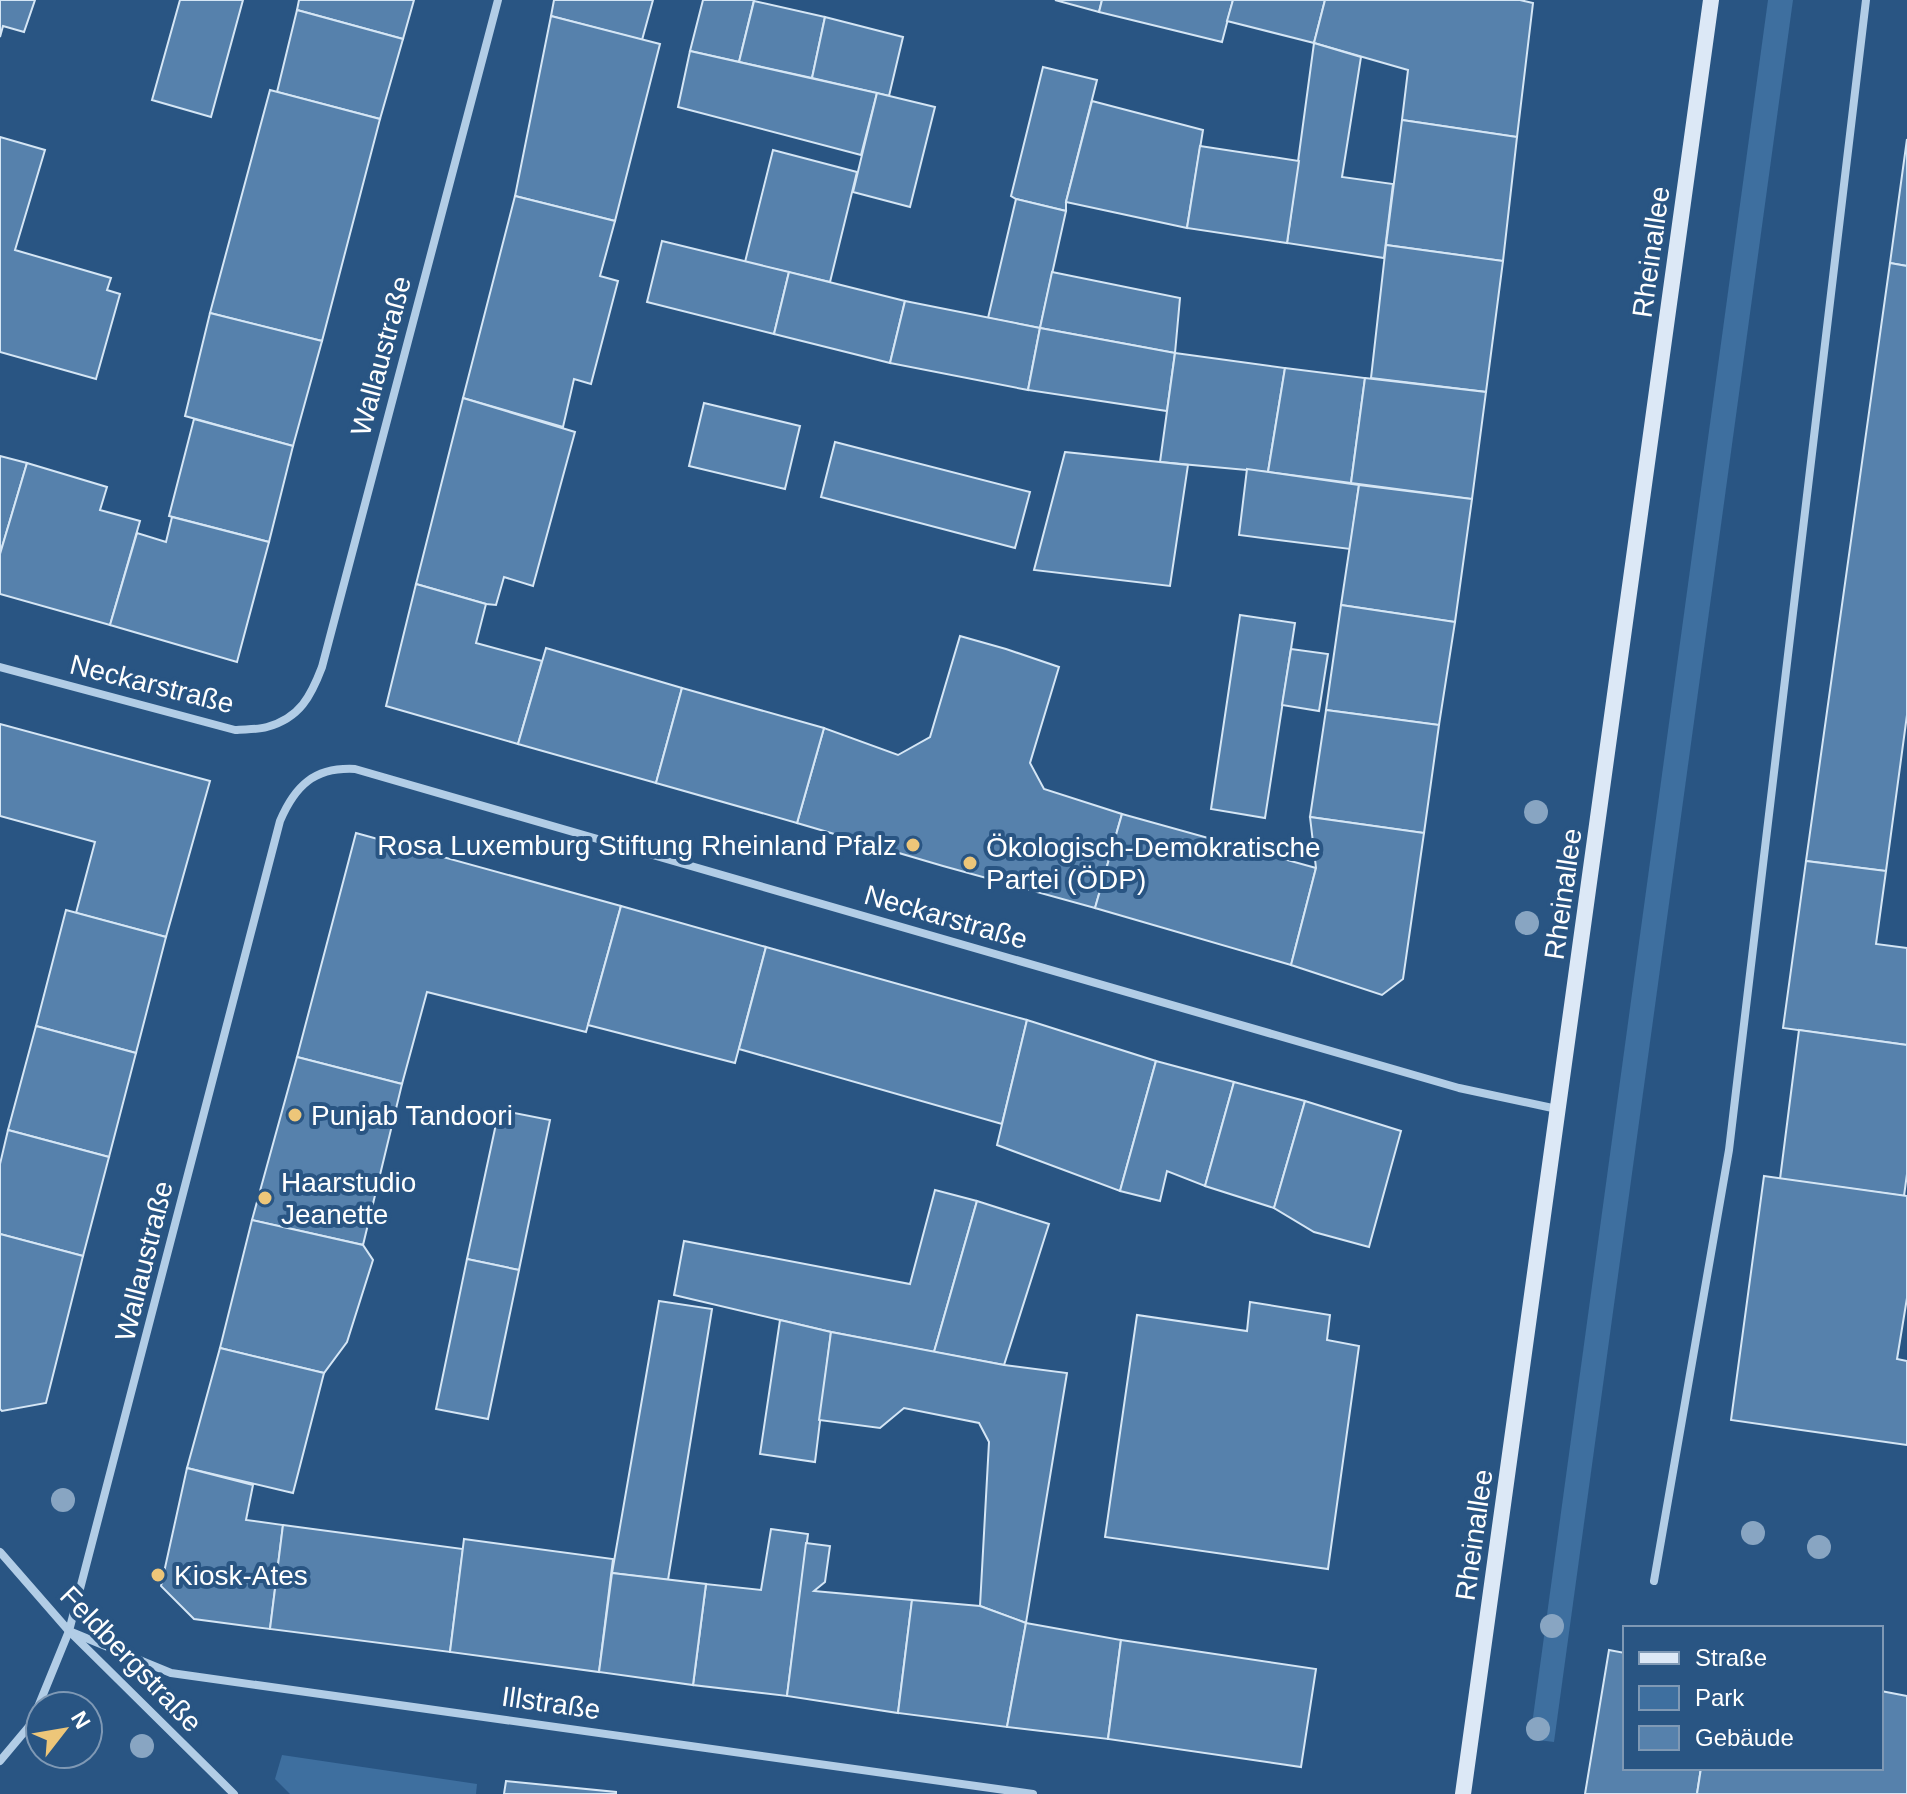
<svg xmlns="http://www.w3.org/2000/svg" width="1907" height="1794" font-family="Arial,sans-serif">
<rect width="100%" height="100%" fill="#295583"/>
<g fill="#3e6f9f">
<path d="M1768,0H1793L1554,1742L1530,1739Z"/>
<path d="M282,1755L477,1784L476,1794H290L275,1779Z"/>
</g>
<g fill="#5681ac" stroke="#d5e6f5" stroke-width="2">
<path d="M0,0H35L24,32L3,26L0,37Z"/>
<path d="M180,0H243L211,117L152,100Z"/>
<path d="M299,0H414L403,39L297,10Z"/>
<path d="M554,0H653L642,40L551,16Z"/>
<path d="M703,0H754L739,62L690,51Z"/>
<path d="M1055,0H1102L1099,12Z"/>
<path d="M1102,0H1233L1222,42L1099,12Z"/>
<path d="M1233,0H1325L1314,43L1227,21Z"/>
<path d="M1325,0H1520L1533,3L1517,137L1402,120L1408,70L1314,43Z"/>
<path d="M754,1L825,17L812,78L739,62Z"/>
<path d="M297,10L403,39L380,119L277,92Z"/>
<path d="M551,16L660,44L615,221L515,196Z"/>
<path d="M825,17L903,37L889,96L812,78Z"/>
<path d="M1314,43L1361,57L1342,177L1393,184L1384,258L1287,243Z"/>
<path d="M690,51L877,93L861,155L678,107Z"/>
<path d="M1043,67L1097,80L1066,202V211L1016,199L1011,196Z"/>
<path d="M270,90L380,119L322,341L210,313Z"/>
<path d="M877,93L935,107L910,207L853,192Z"/>
<path d="M1092,101L1203,130L1187,228L1066,202Z"/>
<path d="M1402,120L1517,137L1503,261L1386,245Z"/>
<path d="M0,137L45,150L15,250L111,278L107,290L120,294L96,379L0,352Z"/>
<path d="M1907,139V266L1890,263Z"/>
<path d="M1200,146L1299,161L1287,243L1187,228Z"/>
<path d="M773,150L857,172L830,282L745,262Z"/>
<path d="M515,196L615,221L600,276L618,281L591,384L574,379L563,427L463,398Z"/>
<path d="M1016,199L1066,211L1040,328L988,318Z"/>
<path d="M662,241L789,272L774,334L647,302Z"/>
<path d="M1386,245L1503,261L1486,392L1371,378Z"/>
<path d="M1890,263L1907,266V715L1886,871L1806,861Z"/>
<path d="M789,272L905,301L890,363L774,334Z"/>
<path d="M1052,272L1180,298L1175,353L1040,328Z"/>
<path d="M905,301L1040,328L1028,390L890,363Z"/>
<path d="M210,313L322,341L293,446L185,416Z"/>
<path d="M1040,328L1175,353L1167,411L1028,390Z"/>
<path d="M1175,353L1285,368L1268,472L1160,462Z"/>
<path d="M1285,368L1365,378L1351,483L1268,472Z"/>
<path d="M1365,378L1486,392L1472,499L1351,483Z"/>
<path d="M463,398L575,432L533,586L504,577L496,605L486,604L416,584Z"/>
<path d="M704,403L800,426L785,489L689,466Z"/>
<path d="M194,419L293,446L269,542L169,516Z"/>
<path d="M835,442L1030,492L1015,548L821,497Z"/>
<path d="M1065,452L1188,465L1170,586L1034,570Z"/>
<path d="M0,456L27,463L0,554Z"/>
<path d="M27,463L107,487L100,510L140,521L110,625L0,594V554Z"/>
<path d="M1247,469L1359,485L1350,549L1239,535Z"/>
<path d="M1359,485L1472,499L1455,622L1341,605Z"/>
<path d="M172,517L269,542L237,662L110,625L137,533L166,542Z"/>
<path d="M416,584L486,604L476,643L542,661L518,744L386,706Z"/>
<path d="M1341,605L1455,622L1439,725L1326,710Z"/>
<path d="M1240,615L1295,623L1265,818L1211,809Z"/>
<path d="M960,636L1006,649L1059,667L1030,763L1044,789L1122,814L1095,908L943,866L797,823L824,728L898,755L930,737Z"/>
<path d="M546,648L682,688L656,783L518,744Z"/>
<path d="M1291,649L1328,654L1319,711L1282,705Z"/>
<path d="M682,688L824,728L797,823L656,783Z"/>
<path d="M1326,710L1439,725L1424,833L1310,817Z"/>
<path d="M0,724L210,781L166,937L76,913L95,842L0,816Z"/>
<path d="M1122,814L1316,868L1291,965L1095,908Z"/>
<path d="M1310,817L1424,833L1403,979L1382,995L1291,965L1316,868Z"/>
<path d="M356,833L621,906L586,1032L427,992L402,1084L297,1057Z"/>
<path d="M1806,861L1886,871L1876,944L1907,948V1045L1783,1028Z"/>
<path d="M621,906L766,947L735,1063L588,1025Z"/>
<path d="M66,910L166,937L136,1053L36,1026Z"/>
<path d="M766,947L1027,1020L1002,1124L739,1049Z"/>
<path d="M1027,1020L1156,1061L1120,1191L997,1145Z"/>
<path d="M36,1026L136,1053L109,1157L8,1130Z"/>
<path d="M1799,1030L1907,1045V1174L1904,1196L1780,1179Z"/>
<path d="M297,1057L402,1084L363,1245L252,1220Z"/>
<path d="M1156,1061L1234,1082L1205,1186L1167,1171L1160,1201L1120,1191Z"/>
<path d="M1234,1082L1305,1101L1274,1208L1205,1186Z"/>
<path d="M1305,1101L1401,1131L1369,1247L1314,1232L1274,1208Z"/>
<path d="M499,1110L550,1120L519,1270L467,1259Z"/>
<path d="M8,1130L109,1157L83,1256L0,1234V1164Z"/>
<path d="M1764,1176L1907,1196V1298L1897,1359L1907,1361V1445L1731,1420Z"/>
<path d="M935,1190L977,1201L934,1352L831,1332L674,1295L684,1241L910,1284Z"/>
<path d="M977,1201L1049,1224L1004,1365L934,1352Z"/>
<path d="M252,1220L363,1245L373,1260L347,1342L324,1373L220,1348Z"/>
<path d="M0,1234L83,1256L46,1403L2,1411L0,1409Z"/>
<path d="M467,1259L519,1270L488,1419L436,1409Z"/>
<path d="M659,1301L712,1309L668,1580L612,1573Z"/>
<path d="M1250,1302L1330,1315L1327,1340L1359,1346L1328,1569L1105,1537L1137,1315L1247,1331Z"/>
<path d="M780,1320L831,1332L815,1462L760,1454Z"/>
<path d="M831,1332L1004,1365L1067,1373L1026,1623L980,1606L989,1442L979,1423L904,1408L880,1428L819,1420Z"/>
<path d="M220,1348L324,1373L293,1493L187,1468Z"/>
<path d="M187,1468L253,1485L246,1520L283,1525L270,1629L194,1619L161,1586Z"/>
<path d="M283,1525L463,1549L450,1652L270,1629Z"/>
<path d="M771,1529L808,1534L787,1696L693,1685L706,1584L761,1590Z"/>
<path d="M464,1539L613,1559L599,1672L450,1652Z"/>
<path d="M806,1543L830,1546L825,1582L814,1591L912,1600L898,1713L787,1696Z"/>
<path d="M612,1573L706,1584L693,1685L599,1672Z"/>
<path d="M912,1600L980,1606L1026,1623L1007,1727L898,1713Z"/>
<path d="M1026,1623L1121,1640L1108,1739L1007,1727Z"/>
<path d="M1121,1640L1316,1669L1301,1767L1108,1739Z"/>
<path d="M1609,1650L1625,1653V1768H1701L1697,1794H1585Z"/>
<path d="M1881,1691L1907,1696V1794H1697L1701,1768H1881Z"/>
<path d="M506,1781L616,1792V1794H504Z"/>
</g>
<g fill="none" stroke-linecap="round" stroke-linejoin="round">
<g stroke="#b2cde6" stroke-width="8">
<path d="M0,667L235,730C245,729 257,730 267,727C300,718 311,696 322,667L498,0"/>
<path d="M0,1552L69,1631L234,1794"/>
<path d="M1654,1581L1729,1150L1866,0"/>
<path d="M69,1631L171,1673L1033,1794"/>
<path d="M0,1761L31,1724L69,1631L280,821C295,786 314,767 355,769L1459,1088L1557,1109"/>
</g>
<path stroke="#dce8f6" stroke-width="16" d="M1463,1794L1711,0"/>
</g>
<g fill="#88a5c2">
<circle cx="1536" cy="812" r="12"/>
<circle cx="1527" cy="923" r="12"/>
<circle cx="63" cy="1500" r="12"/>
<circle cx="1753" cy="1533" r="12"/>
<circle cx="1819" cy="1547" r="12"/>
<circle cx="1552" cy="1626" r="12"/>
<circle cx="1538" cy="1729" r="12"/>
<circle cx="142" cy="1746" r="12"/>
</g>
<g fill="#edc679" stroke="#295583" stroke-width="3">
<circle cx="913" cy="845" r="8"/>
<circle cx="970" cy="863" r="8"/>
<circle cx="295" cy="1115" r="8"/>
<circle cx="265" cy="1198" r="8"/>
<circle cx="158" cy="1575" r="8"/>
</g>
<g text-anchor="middle" dominant-baseline="central" stroke-width="8" stroke-linejoin="round" paint-order="stroke">
<g font-size="28" fill="#fff" stroke="#295583">
<text transform="translate(1651 252) rotate(-82)">Rheinallee</text>
<text transform="translate(381 356) rotate(-75)">Wallaustraße</text>
<text transform="translate(152 684) rotate(14)">Neckarstraße</text>
<text transform="translate(1563 894) rotate(-82)">Rheinallee</text>
<text transform="translate(946 917) rotate(16)">Neckarstraße</text>
<text transform="translate(144 1261) rotate(-76)">Wallaustraße</text>
<text transform="translate(1474 1535) rotate(-82)">Rheinallee</text>
<text transform="translate(131 1659) rotate(46)">Feldbergstraße</text>
<text transform="translate(551 1703) rotate(8)">Illstraße</text>
</g>
<g font-size="28" fill="#fff" stroke="#295583" text-anchor="start">
<text x="897" y="845" text-anchor="end">Rosa Luxemburg Stiftung Rheinland Pfalz</text>
<text x="986" y="847">Ökologisch-Demokratische<tspan x="986" dy="32">Partei (ÖDP)</tspan></text>
<text x="311" y="1115">Punjab Tandoori</text>
<text x="281" y="1182">Haarstudio<tspan x="281" dy="32">Jeanette</tspan></text>
<text x="174" y="1575">Kiosk-Ates</text>
</g>
</g>
<rect x="1623" y="1626" width="260" height="144" fill="#295583" stroke="#7f99b5" stroke-width="2"/>
<rect x="1639" y="1652" width="40" height="12" fill="#dce8f6" stroke="#7f99b5" stroke-width="2"/>
<text x="1695" y="1666" font-size="24" fill="#ffffff">Straße</text>
<rect x="1639" y="1686" width="40" height="24" fill="#3e6f9f" stroke="#7f99b5" stroke-width="2"/>
<text x="1695" y="1706" font-size="24" fill="#ffffff">Park</text>
<rect x="1639" y="1726" width="40" height="24" fill="#5681ac" stroke="#7f99b5" stroke-width="2"/>
<text x="1695" y="1746" font-size="24" fill="#ffffff">Gebäude</text>
<g transform="translate(64 1730) rotate(59)"><circle r="38" fill="#295583" stroke="#7f99b5" stroke-width="2"/>
<path d="M0-6L14 30L0 20L-14 30Z" fill="#edc679"/>
<text y="-12" font-size="22" font-weight="bold" text-anchor="middle" fill="#ffffff">N</text>
</g>
</svg>
